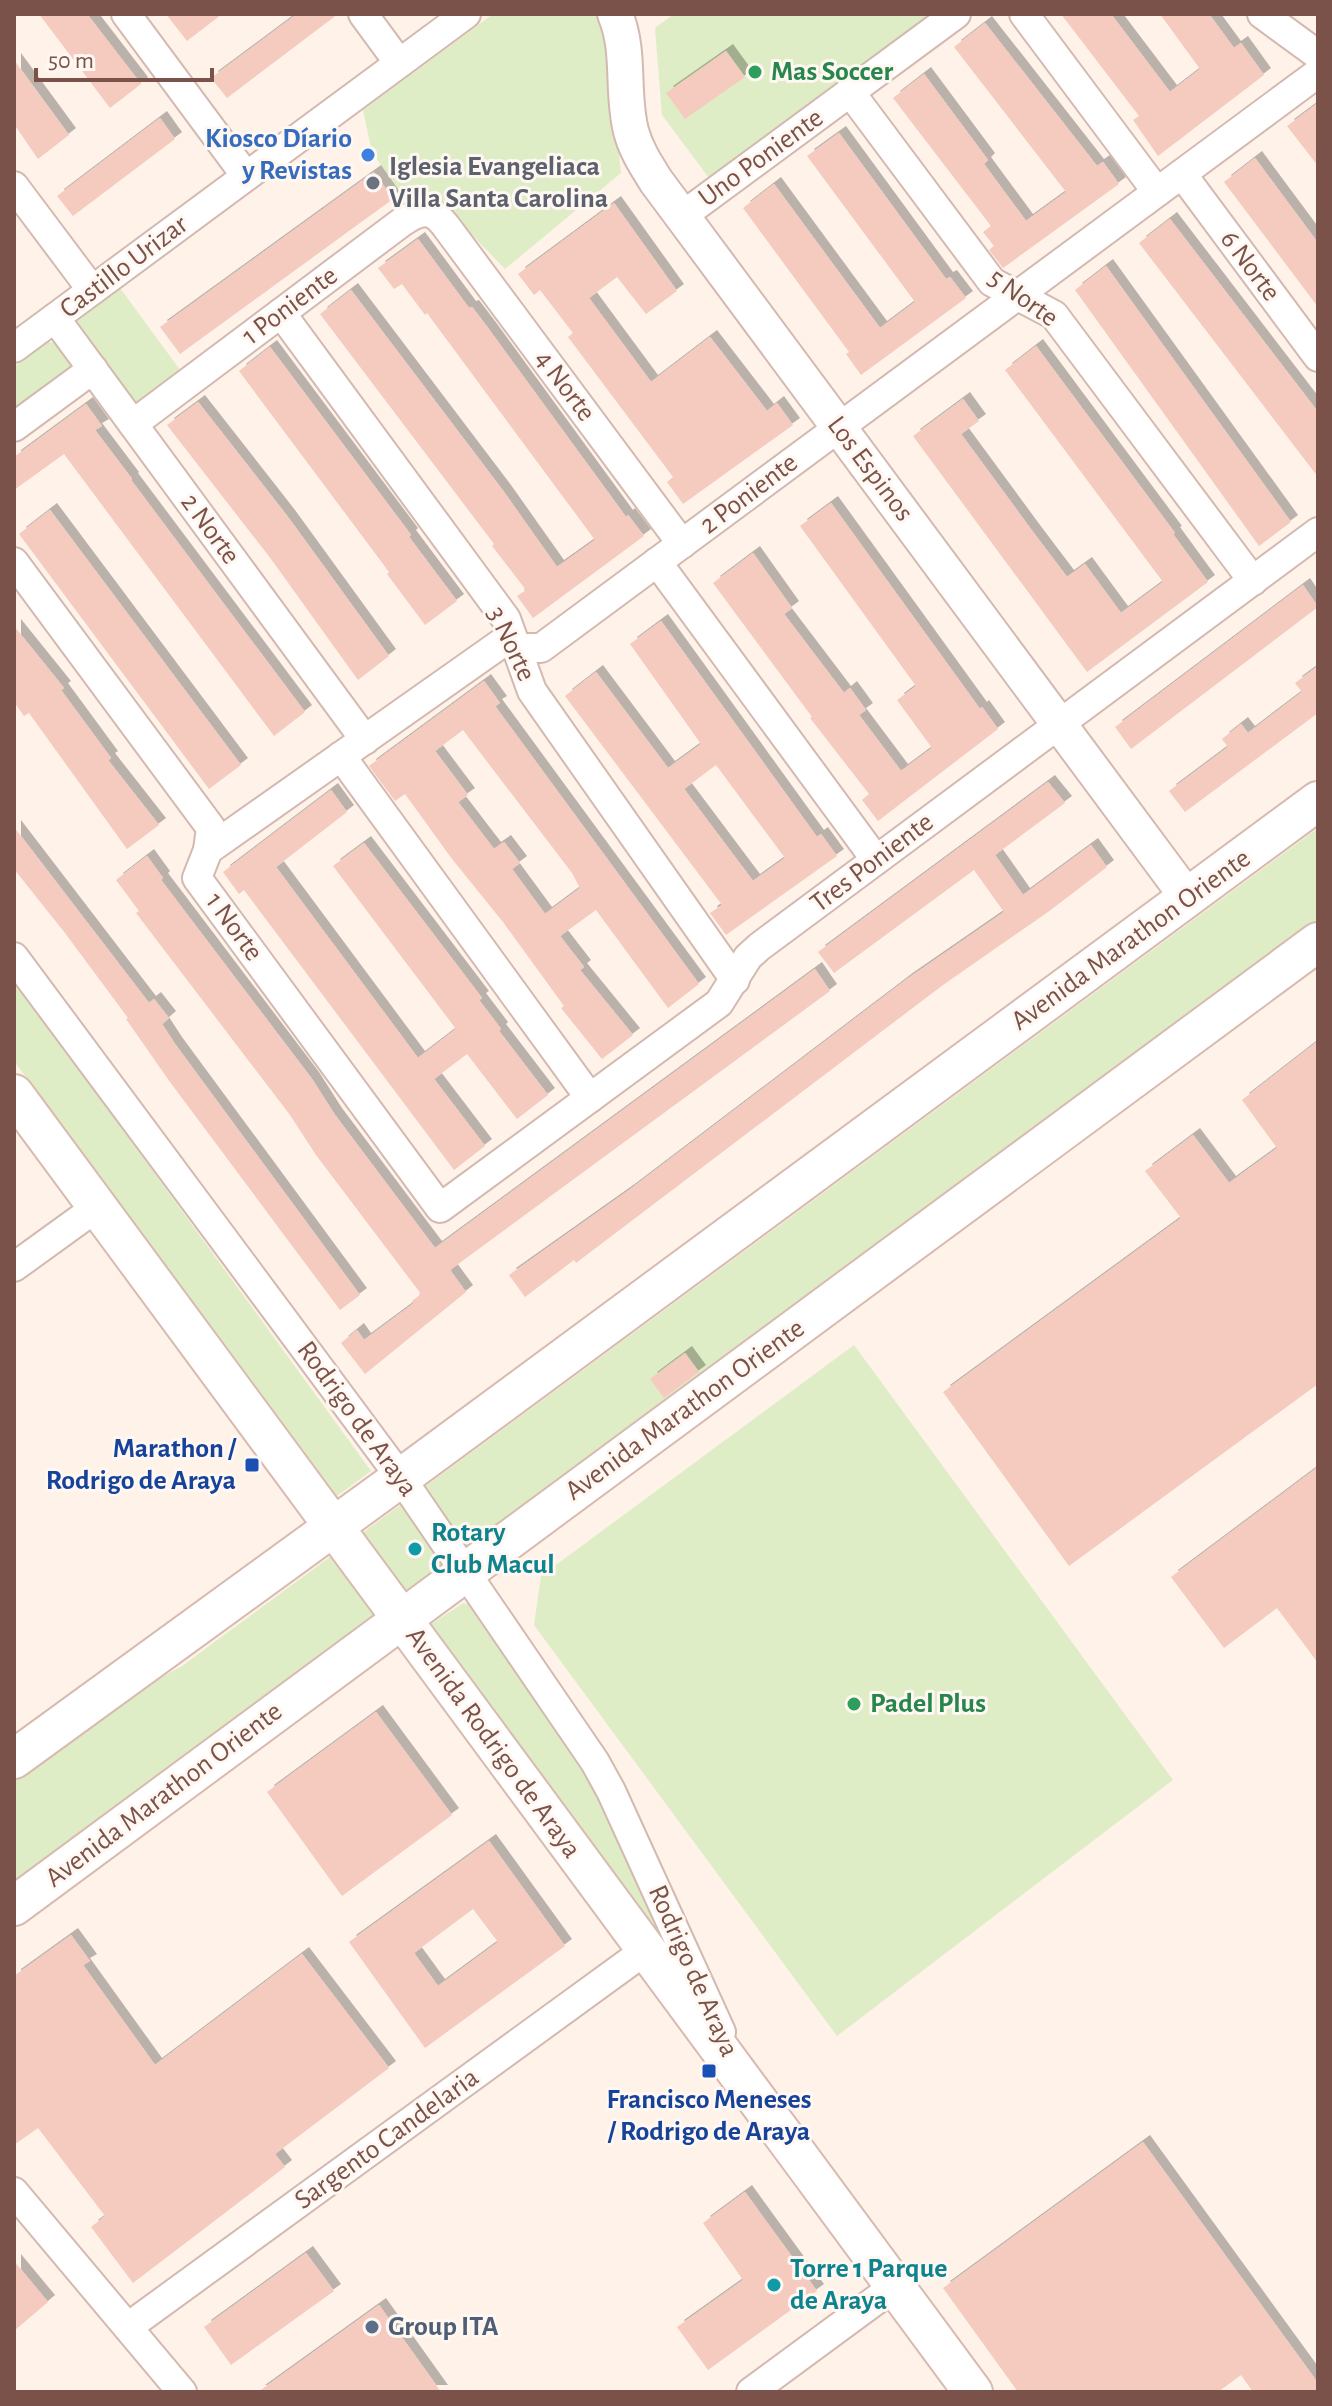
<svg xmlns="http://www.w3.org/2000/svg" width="1332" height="2406" font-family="'Alegreya Sans',sans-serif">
<defs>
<filter id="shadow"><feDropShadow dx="7" dy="-7" stdDeviation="0" flood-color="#0004"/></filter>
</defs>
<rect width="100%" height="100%" fill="#fef2e9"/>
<g fill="#deedc6">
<path d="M493,14H594L606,30L621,173L505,269L443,205L410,207L372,152L363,110Z"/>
<path d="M674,14H930L709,178L662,115L655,28Z"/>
<path d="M120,288L180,370L130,408L72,325Z"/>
<path d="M48,342L60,343L75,360L72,373L14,415V367Z"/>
<path d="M1318,828V929L14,1898V1775L105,1709L182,1666Z"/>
<path d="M14,980L371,1471L337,1496L14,1061Z"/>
<path d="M854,1345L1173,1780L837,2036L534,1625L541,1576Z"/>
<path d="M463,1603L470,1605L596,1792L668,1935L656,1943L429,1636L430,1625Z"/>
</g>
<g fill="#f5cabf" fill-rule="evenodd" filter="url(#shadow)">
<path d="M39,14H87L141,84L110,108Z"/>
<path d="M166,14H222L187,41Z"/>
<path d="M297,14H338L227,98L211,78Z"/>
<path d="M1061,14H1111L1170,92L1200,69L1160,14H1209L1234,48L1241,43L1264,75L1158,156L1133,120L1139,116Z"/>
<path d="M985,23L1097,166L1103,162L1119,184L1003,268L989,250L994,246L983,232L991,226L893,98L924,74L988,160L984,164L1026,221L1066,192L954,47Z"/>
<path d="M726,51L745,77L685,119L666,93Z"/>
<path d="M14,60L69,135L38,159L14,124Z"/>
<path d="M1318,103V166L1287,126Z"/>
<path d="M160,118L175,139L73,216L57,196Z"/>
<path d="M839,133L946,279L950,277L966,298L861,375L846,354L849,352L743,208L774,184L880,328L915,302L807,156Z"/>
<path d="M1255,158L1318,243V307L1224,182Z"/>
<path d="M374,172L393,199L180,354L160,327Z"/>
<path d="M614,203L677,291L646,314L617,277L589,298L651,382L710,337L767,411L777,403L793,425L683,504L667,482L673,477L568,337L573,333L540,290L534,295L518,274Z"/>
<path d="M1170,219L1318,412V477L1139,243Z"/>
<path d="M418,239L469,308L472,307L488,328L626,517L628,515L644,536L533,618L517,596L526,590L492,546L494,544L320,314L351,290L504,492L557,567L595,540L427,313L425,315L402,284L394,289L378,268Z"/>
<path d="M1106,266L1291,522L1259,546L1075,290Z"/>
<path d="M1036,346L1175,533L1173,534L1208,582L1087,672L913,436L963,399L979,421L961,434L1033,532L1067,577L1085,564L1121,613L1163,582L1005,370Z"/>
<path d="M270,347L411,535L409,537L457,601L425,625L387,574L389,572L239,371Z"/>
<path d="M198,402L288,517L389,656L358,680L271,559L167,425Z"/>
<path d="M86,404L102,426L95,430L132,479L131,480L305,712L274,736L64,454L14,490V457Z"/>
<path d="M831,503L980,709L982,707L998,729L878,821L862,800L869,794L810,718L812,717L713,583L753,553L792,608L784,614L844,693L850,688L866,710L859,715L901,771L932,748L897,700L916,686L800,526Z"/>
<path d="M50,510L241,765L209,789L19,534Z"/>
<path d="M1303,585L1318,607L1131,749L1115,727Z"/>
<path d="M661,621L817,837L821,834L837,856L726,935L710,913L722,905L565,696L596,672L668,768L701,744L630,644ZM716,765L785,858L753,881L684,789Z"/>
<path d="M14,626L64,688L61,690L111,758L108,760L159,825L127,849L29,713L24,716L14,702Z"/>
<path d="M1318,666V713L1185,812L1169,791L1228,747L1222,739L1241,724L1248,733L1302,692L1295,683Z"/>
<path d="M484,681L500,703L495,706L699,984L668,1008L596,910L560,936L584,967L580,970L633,1035L602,1059L561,1008L564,1006L503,922L452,859L405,794L395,801L369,766ZM463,730L572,873L580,888L545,914L512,869L520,863L504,842L494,849L458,802L468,795L435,751Z"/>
<path d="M1048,782L1065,803L995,855L1023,895L1091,845L1107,867L1048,912L943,985L576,1263L574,1260L525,1297L509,1275L629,1190L907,979L1004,912L974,870L834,973L818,952Z"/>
<path d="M331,790L347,812L276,867L418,1058L456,1029L333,866L364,843L482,998L479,1000L501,1029L499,1031L548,1095L517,1119L467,1054L434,1079L485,1146L454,1170L244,890L239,894L223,872Z"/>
<path d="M14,827L149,1003L154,999L169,1018L162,1024L175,1044L360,1295L340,1310L170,1082L126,1019L128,1018L65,933L14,869Z"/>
<path d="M147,856L163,878L161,880L312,1079L335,1115L435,1248L815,969L830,991L450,1270L466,1292L365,1374L341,1343L357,1330L364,1340L414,1303L412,1301L421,1294L316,1155L290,1115L136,913L139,911L116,880Z"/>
<path d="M1318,1041V1384L1069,1566L943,1392L1181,1218L1145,1171L1193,1135L1229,1183L1277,1148L1242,1100Z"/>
<path d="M685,1353L699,1372L664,1398L650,1379Z"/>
<path d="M1318,1467V1663L1277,1608L1224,1648L1171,1577Z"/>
<path d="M376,1712L452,1815L342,1896L267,1792Z"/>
<path d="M489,1841L565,1946L425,2048L349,1942ZM473,1909L498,1942L438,1986L414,1953Z"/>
<path d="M71,1935L90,1961L83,1965L155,2065L302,1954L389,2068L275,2154L285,2167L133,2283L91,2227L105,2216L38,2128L14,2145V1976Z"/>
<path d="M1143,2142L1318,2383V2392H1253L1241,2375L1218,2392H1018L943,2288Z"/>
<path d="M745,2192L817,2291L708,2370L677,2327L743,2280L703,2223Z"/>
<path d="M306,2253L334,2291L231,2365L204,2327Z"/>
<path d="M14,2261L48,2302L14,2331Z"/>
<path d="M379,2305L441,2392H258Z"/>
</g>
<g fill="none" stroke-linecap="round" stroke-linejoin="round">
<defs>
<g id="minor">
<path d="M126,14L246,176"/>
<path d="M363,14L399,63"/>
<path d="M1024,14L1157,192"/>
<path d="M1262,14L1318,55"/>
<path d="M850,92L992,282L1054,315L1253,581"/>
<path d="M1182,174L1318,357"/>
<path d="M14,186L92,290"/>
<path d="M682,216L956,14"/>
<path d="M281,313L506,619L532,691L735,980"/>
<path d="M55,318L365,740"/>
<path d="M14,348L466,14"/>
<path d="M133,424L402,222C423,208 433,208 448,229L682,544"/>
<path d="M14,427L93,369"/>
<path d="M14,562L211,828L208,850L197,878L440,1208L719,1003L748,957L759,947L1318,532"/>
<path d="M657,562L876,860"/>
<path d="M341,756L590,1098"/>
<path d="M208,850L503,642L518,648H541L1318,73"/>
<path d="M14,957L401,1478L595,1762L611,1791L721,2032"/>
<path d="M14,1267L97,1207"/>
<path d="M14,2192L182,2392"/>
<path d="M128,2327L646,1950"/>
<path d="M751,2392L895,2286"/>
</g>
<path id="tertiary" d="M615,14C631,52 621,92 631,131C636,150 646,165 656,181L1188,898"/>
<g id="secondary">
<path d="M14,1094L973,2392"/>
<path d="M14,1759L421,1463L1318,801"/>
<path d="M14,1906L1318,942"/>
</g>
</defs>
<use href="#minor" stroke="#d4b9b0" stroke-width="32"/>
<use href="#tertiary" stroke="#d4b9b0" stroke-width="38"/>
<use href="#secondary" stroke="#d9bab0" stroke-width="42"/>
<use href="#minor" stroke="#fff" stroke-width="28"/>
<use href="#tertiary" stroke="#fff" stroke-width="34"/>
<use href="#secondary" stroke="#fff" stroke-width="38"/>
</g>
<g fill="#2e9e5b" stroke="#fff7f1" stroke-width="3">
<circle cx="755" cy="72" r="8"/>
<circle cx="854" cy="1704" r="8"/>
</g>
<circle fill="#3f7fe0" stroke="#fff7f1" stroke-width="3" cx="368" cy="155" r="8"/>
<circle fill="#6b7280" stroke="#fff7f1" stroke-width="3" cx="373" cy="183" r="8"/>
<g fill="#1a4fb4" stroke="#fff7f1" stroke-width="3">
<rect x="244" y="1457" width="16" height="16" rx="4"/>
<rect x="701" y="2063" width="16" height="16" rx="4"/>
</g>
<g fill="#0f9aa8" stroke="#fff7f1" stroke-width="3">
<circle cx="415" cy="1549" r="8"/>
<circle cx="774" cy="2285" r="8"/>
</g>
<circle fill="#5c6f8a" stroke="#fff7f1" stroke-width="3" cx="372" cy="2327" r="8"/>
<g text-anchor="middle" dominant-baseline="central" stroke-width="6" stroke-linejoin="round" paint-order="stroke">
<g font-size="28" font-weight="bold" fill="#27864d" stroke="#fff7f1" text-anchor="start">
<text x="771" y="72">Mas Soccer</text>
<text x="870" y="1704">Padel Plus</text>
</g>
<g font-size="28" font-weight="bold" fill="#366cbe" stroke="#fff7f1" text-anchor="end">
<text x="352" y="139">Kiosco Díario<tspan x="352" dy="32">y Revistas</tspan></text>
</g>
<g font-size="28" fill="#7b524a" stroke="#fff7f1">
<text transform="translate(761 158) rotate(-36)">Uno Poniente</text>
<text transform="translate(1250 266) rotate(53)">6 Norte</text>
<text transform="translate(124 267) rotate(-37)">Castillo Urizar</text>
<text transform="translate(1023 298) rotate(36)">5 Norte</text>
<text transform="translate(290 306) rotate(-37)">1 Poniente</text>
<text transform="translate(565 386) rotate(53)">4 Norte</text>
<text transform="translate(870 469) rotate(53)">Los Espinos</text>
<text transform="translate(749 494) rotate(-37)">2 Poniente</text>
<text transform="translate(210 529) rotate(54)">2 Norte</text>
<text transform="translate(511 644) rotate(65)">3 Norte</text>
<text transform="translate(872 863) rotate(-37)">Tres Poniente</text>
<text transform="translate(234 927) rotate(54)">1 Norte</text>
<text transform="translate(1131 940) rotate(-36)">Avenida Marathon Oriente</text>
<text transform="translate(685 1410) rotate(-36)">Avenida Marathon Oriente</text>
<text transform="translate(357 1419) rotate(54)">Rodrigo de Araya</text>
<text transform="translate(493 1743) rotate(54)">Avenida Rodrigo de Araya</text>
<text transform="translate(164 1795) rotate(-37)">Avenida Marathon Oriente</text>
<text transform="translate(693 1971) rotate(66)">Rodrigo de Araya</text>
<text transform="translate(387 2139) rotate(-36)">Sargento Candelaria</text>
</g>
<g font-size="28" font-weight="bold" fill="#5b616d" stroke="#fff7f1" text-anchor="start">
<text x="389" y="167">Iglesia Evangeliaca<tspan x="389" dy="32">Villa Santa Carolina</tspan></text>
</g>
<g font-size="28" font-weight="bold" fill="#164399" stroke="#fff7f1" text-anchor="end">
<text x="236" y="1449">Marathon /<tspan x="236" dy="32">Rodrigo de Araya</tspan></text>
<text x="709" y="2100" text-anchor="middle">Francisco Meneses<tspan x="709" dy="32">/ Rodrigo de Araya</tspan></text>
</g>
<g font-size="28" font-weight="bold" fill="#0d838f" stroke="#fff7f1" text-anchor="start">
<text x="431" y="1533">Rotary<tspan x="431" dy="32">Club Macul</tspan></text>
<text x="790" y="2269">Torre 1 Parque<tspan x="790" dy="32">de Araya</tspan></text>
</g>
<g font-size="28" font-weight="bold" fill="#4e5e75" stroke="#fff7f1" text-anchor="start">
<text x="388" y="2327">Group ITA</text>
</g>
</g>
<rect width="1332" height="2406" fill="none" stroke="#7b524a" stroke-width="32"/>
<path d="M36 68v12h176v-12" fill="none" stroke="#7b524a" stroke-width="4"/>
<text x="48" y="68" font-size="24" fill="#7b524a" stroke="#fff7f1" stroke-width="6" paint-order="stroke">50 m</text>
</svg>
